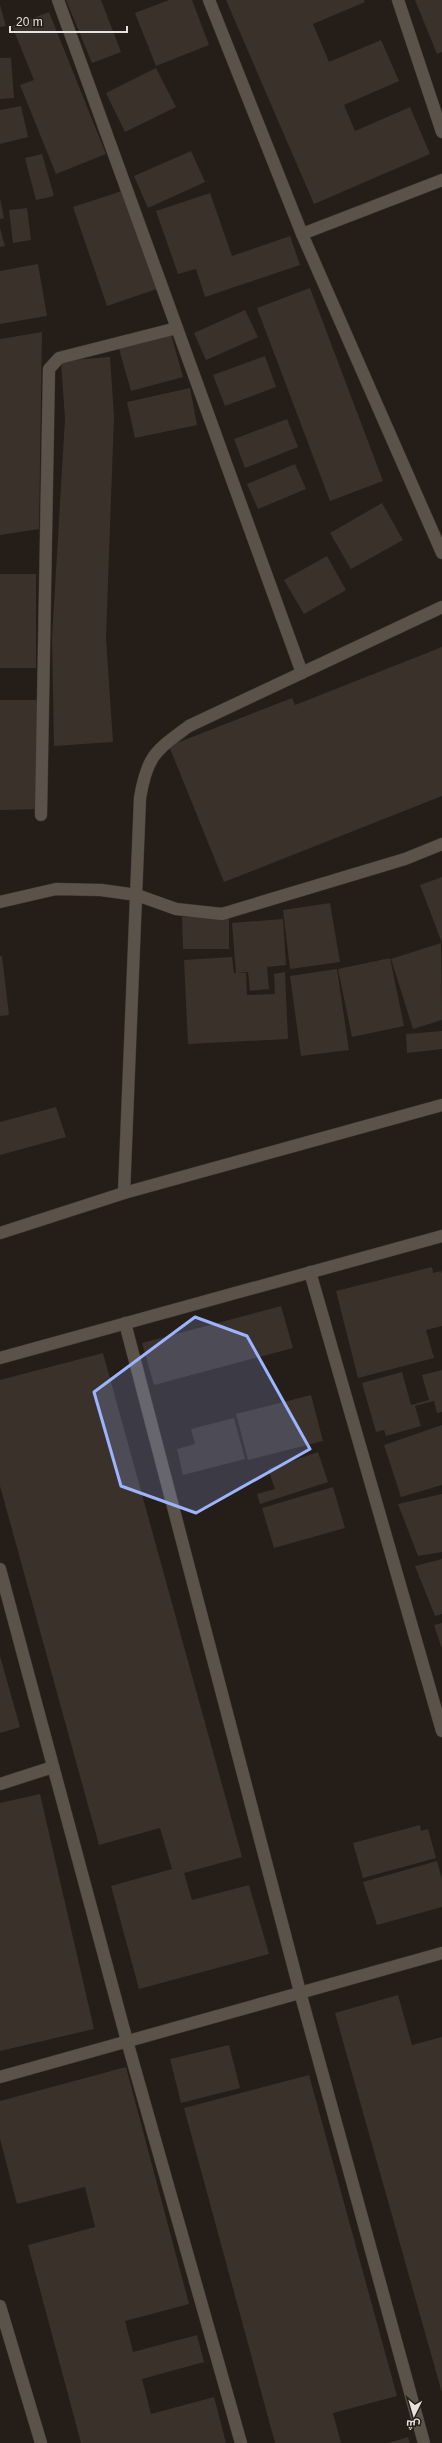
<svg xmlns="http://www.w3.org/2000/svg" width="442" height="2443" font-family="Arial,Cairo,sans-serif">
<rect width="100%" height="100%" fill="#251d17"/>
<g fill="#3a312b">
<path d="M66,0H101L121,52L92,63Z"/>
<path d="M169,0H192L209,45L156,66L135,13Z"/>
<path d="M226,0H364L365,2L313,24L329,62L381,40L399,81L344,105L355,131L410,107L430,154L314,204Z"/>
<path d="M415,0H442V52L437,54Z"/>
<path d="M0,5L6,26L0,27Z"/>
<path d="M49,12L106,154L56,174L20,85L34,80L12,26Z"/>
<path d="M0,58H11L14,98L0,99Z"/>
<path d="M156,68L176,107L125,132L106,93Z"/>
<path d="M21,106L28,137L0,144V110Z"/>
<path d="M191,151L205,182L148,208L134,176Z"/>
<path d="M42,154L54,196L36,200L25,158Z"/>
<path d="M122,191L157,289L107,306L73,207Z"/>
<path d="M210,193L232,256L290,236L300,265L205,297L196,269L178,274L156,211Z"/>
<path d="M0,198L4,218L0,219Z"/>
<path d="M27,208L31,240L13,243L9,210Z"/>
<path d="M0,228L5,246L0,247Z"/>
<path d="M38,264L47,316L0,324V271Z"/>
<path d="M310,288L383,481L330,501L257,308Z"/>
<path d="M245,310L258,337L206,360L194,333Z"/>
<path d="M42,332L39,529L0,535V339Z"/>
<path d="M171,334L183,377L131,391L119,349Z"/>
<path d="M265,356L276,387L225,406L213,375Z"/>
<path d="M110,357L114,416L106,638L113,742L54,746L52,638L65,419L61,361Z"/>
<path d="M190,388L197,425L135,438L127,402Z"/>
<path d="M287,419L298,447L245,468L234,439Z"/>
<path d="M295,464L306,489L258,509L247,484Z"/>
<path d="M382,503L403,540L351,569L330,533Z"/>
<path d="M327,556L346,590L304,614L284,580Z"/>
<rect x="0" y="574" width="36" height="94"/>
<path d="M442,647V796L224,882L169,746L292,698L295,705Z"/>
<path d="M0,700H37L39,809L0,810Z"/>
<path d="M442,877V943L420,885Z"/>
<path d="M330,903L340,962L290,969L283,910Z"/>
<path d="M182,917H229V949H183Z"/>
<path d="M283,919L286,965L267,967L269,989L250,991L248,972L236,973L232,923Z"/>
<path d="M441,943L442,1020L413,1029L391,959Z"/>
<path d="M0,956H2L9,1015L0,1016Z"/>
<path d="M232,957L234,973H246L247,995L275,994L274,974L285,972L288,1039L188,1044L184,960Z"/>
<path d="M390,958L404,1026L352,1037L338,969Z"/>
<path d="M337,969L349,1050L301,1056L290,976Z"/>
<path d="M442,1031V1049L407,1053L406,1034Z"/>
<path d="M56,1107L66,1137L0,1155V1122Z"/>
<path d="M432,1267L433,1273L441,1271L442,1274V1326L426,1330L434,1358L358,1378L336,1291Z"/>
<path d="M281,1306L293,1348L154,1385L142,1343Z"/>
<path d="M103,1353L242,1857L184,1873L192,1900L249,1885L269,1954L139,1989L111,1886L172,1869L160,1828L99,1845L0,1486V1380Z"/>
<path d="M442,1370V1412L437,1413L434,1401L415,1406L421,1426L386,1436L384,1430L376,1432L362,1383L402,1372L411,1405L429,1400L422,1375Z"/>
<path d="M311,1395L323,1441L248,1460L236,1414Z"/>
<path d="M234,1418L245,1459L183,1475L177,1449L195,1444L191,1429Z"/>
<path d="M442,1425V1485L401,1497L384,1445Z"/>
<path d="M318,1452L328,1482L260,1504L257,1494L275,1489L268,1469Z"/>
<path d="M333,1487L345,1528L274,1548L262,1508Z"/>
<path d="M442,1494V1552L418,1556L398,1504Z"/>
<path d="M442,1559V1614L435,1616L415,1566Z"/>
<path d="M442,1623V1649L434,1625Z"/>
<path d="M0,1656L20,1727L0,1733Z"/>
<path d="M40,1794L94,2029L0,2051V1803Z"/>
<path d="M420,1825L421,1831L428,1829L436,1858L363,1878L353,1843Z"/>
<path d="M437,1861L442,1879V1907L377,1925L363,1882Z"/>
<path d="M398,1995L412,2045L442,2037V2393L335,2013Z"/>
<path d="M229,2045L240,2088L181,2103L170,2059Z"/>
<path d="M126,2067L189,2304L125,2321L133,2352L197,2335L204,2362L142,2379L151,2414L214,2397L226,2443H81L28,2245L95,2227L85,2187L17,2204L0,2139V2101Z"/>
<path d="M309,2075L397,2396L333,2413L341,2443H275L184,2108Z"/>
<path d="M408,2437L410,2443H388Z"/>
</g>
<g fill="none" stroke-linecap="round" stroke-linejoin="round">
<defs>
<g id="street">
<path d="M58,0L302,673"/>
<path d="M209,0L302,234L442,553"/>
<path d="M398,0L442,132"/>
<path d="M302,234L442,180"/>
<path d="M41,815L49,369L59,358L177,328"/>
<path d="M0,902L56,889L101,890L137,895L176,909L222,914L405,859L442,844"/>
<path d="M124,1193L140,798C147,756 155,751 189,726L442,607"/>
<path d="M0,1233L124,1193L442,1105"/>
<path d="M310,1272L442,1731"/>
<path d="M125,1323L300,1992L424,2443"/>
<path d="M0,1358L442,1236"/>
<path d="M0,1569L127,2041L241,2443"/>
<path d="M0,1784L53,1767"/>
<path d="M0,2077L442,1953"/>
<path d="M0,2306L41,2443"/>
</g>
</defs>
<use href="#street" stroke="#3e3733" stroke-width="13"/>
<use href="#street" stroke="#5b524a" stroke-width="12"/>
</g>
<path fill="#9cb4fd" fill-opacity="0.2" stroke="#9cb4fd" stroke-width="3" stroke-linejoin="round" d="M195,1317L247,1336L310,1449L196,1513L121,1486L94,1392Z"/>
<g transform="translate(414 2415) rotate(185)" stroke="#251d17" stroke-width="3" paint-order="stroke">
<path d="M0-3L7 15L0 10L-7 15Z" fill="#e7e1dd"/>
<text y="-6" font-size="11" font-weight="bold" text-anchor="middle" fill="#e7e1dd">ش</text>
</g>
<path d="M10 26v6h117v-6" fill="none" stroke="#e7e1dd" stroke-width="2"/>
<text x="16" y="26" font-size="12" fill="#e7e1dd" stroke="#251d17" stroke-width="3" paint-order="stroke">20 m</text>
</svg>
